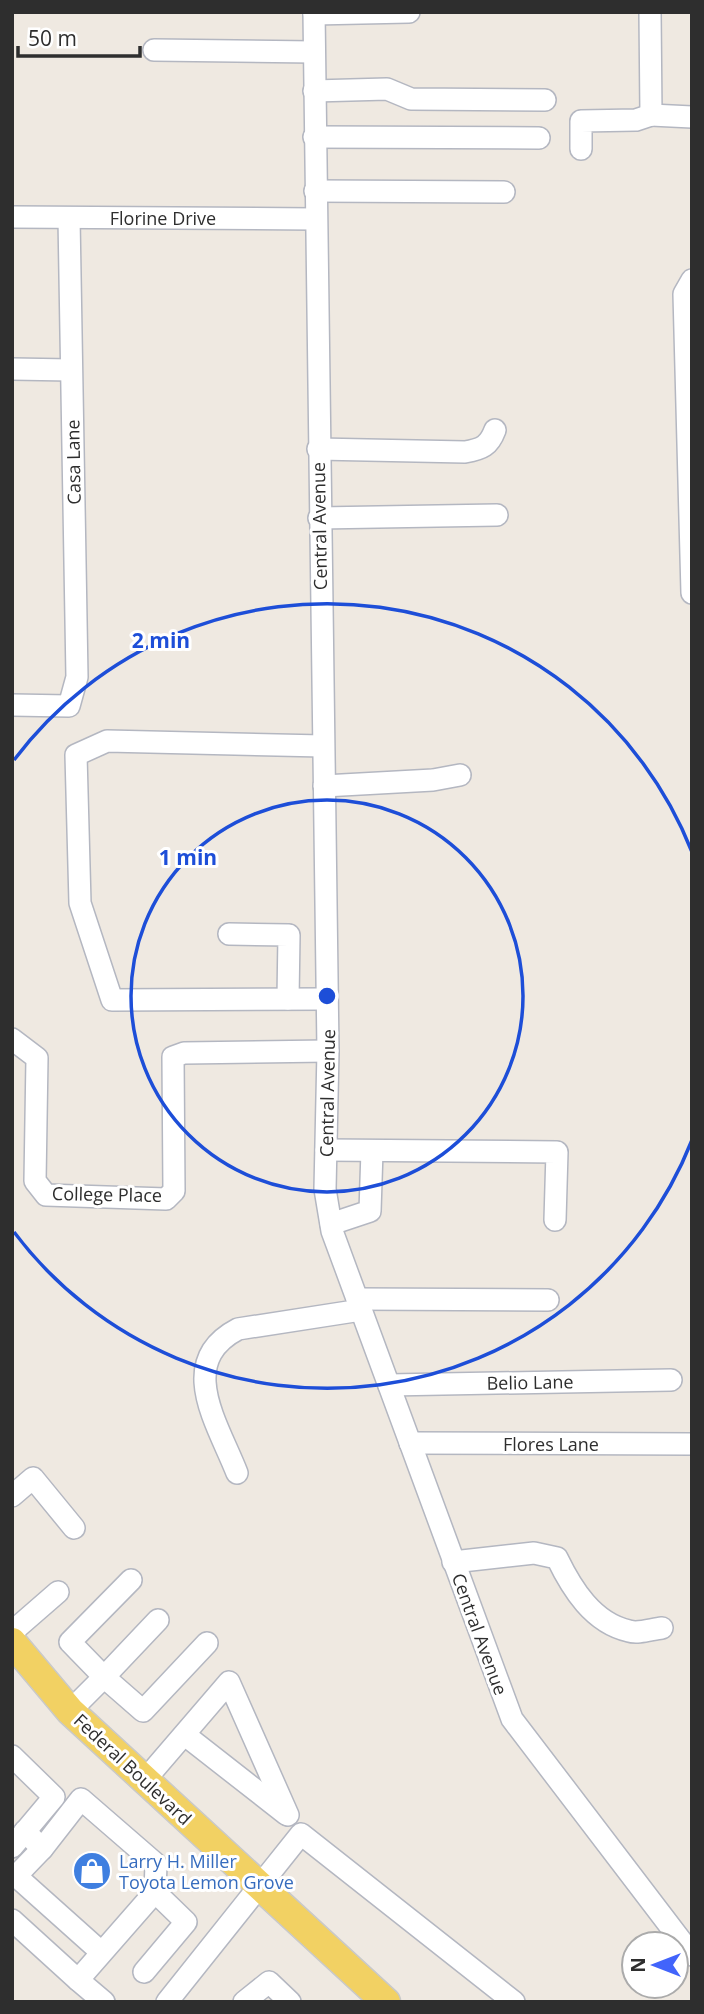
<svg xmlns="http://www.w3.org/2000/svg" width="704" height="2014" font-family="'Open Sans',sans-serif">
<rect width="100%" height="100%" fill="#efe9e1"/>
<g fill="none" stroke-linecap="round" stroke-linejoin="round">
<defs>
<g id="minor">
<path d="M314,12L328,1051L325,1189L332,1231L512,1719L692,1955"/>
<path d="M650,12L651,115"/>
<path d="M314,14L409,12"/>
<path d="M154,50L314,52"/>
<path d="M314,91L387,89L411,99L545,100"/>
<path d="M651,115L692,117"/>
<path d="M314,137L539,138"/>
<path d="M581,149V121L636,120L651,115"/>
<path d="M315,191L504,192"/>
<path d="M12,217L315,219"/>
<path d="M692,280L684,294L692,593"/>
<path d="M12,369L71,370"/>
<path d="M318,449L465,452C482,449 489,446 495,430"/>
<path d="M319,518L497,515"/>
<path d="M12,705L69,706L77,677L69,218"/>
<path d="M323,746L107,741L76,755L80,903L112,1000L327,999"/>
<path d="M324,786L433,780L460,775"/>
<path d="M229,934L289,935L288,999"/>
<path d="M12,1039L37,1058L35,1181L46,1195L166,1199L174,1191L173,1057L184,1053L328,1051"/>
<path d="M326,1150L557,1152L555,1220"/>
<path d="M331,1224L370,1211L372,1151"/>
<path d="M357,1299L548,1300"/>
<path d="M389,1385L671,1380"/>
<path d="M410,1443L692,1444"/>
<path d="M237,1473C218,1424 175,1362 238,1329L361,1310"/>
<path d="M12,1496L33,1478L74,1528"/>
<path d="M453,1562L534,1553L557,1558C572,1589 593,1623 629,1631C638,1634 652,1629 662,1628"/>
<path d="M158,1620L104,1677L143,1711L207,1643"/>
<path d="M12,1632L58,1592"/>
<path d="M70,1711L104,1677L70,1642L131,1580"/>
<path d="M185,1735L286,1814"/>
<path d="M12,1756L54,1797L12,1847"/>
<path d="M144,1781L229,1682L288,1815"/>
<path d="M42,1849L16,1876L101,1952"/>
<path d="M12,1920L78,1980L155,1892L156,1864L81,1799L42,1849L25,1831"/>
<path d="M144,1972L186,1922L155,1892"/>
<path d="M78,1980L104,2002"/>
<path d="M167,2002L301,1834L514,2002"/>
<path d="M244,2002L269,1982L290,2002"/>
</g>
<path id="major" d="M12,1642L70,1711L386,2002"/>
</defs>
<use href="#minor" stroke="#b4b7c1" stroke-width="24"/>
<use href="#major" stroke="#c9c9c9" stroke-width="31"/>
<use href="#minor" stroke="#fff" stroke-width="21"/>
<use href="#major" stroke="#f2d163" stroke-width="28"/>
</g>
<g fill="none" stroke="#1d4ed8" stroke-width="3.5">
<circle cx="327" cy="996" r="196"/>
<path d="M692 1140A392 392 0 0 1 14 1232M14 760A392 392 0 0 1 692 852"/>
</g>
<defs>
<symbol id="shop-disc" viewBox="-11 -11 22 22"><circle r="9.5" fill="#3f7fe0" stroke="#fff"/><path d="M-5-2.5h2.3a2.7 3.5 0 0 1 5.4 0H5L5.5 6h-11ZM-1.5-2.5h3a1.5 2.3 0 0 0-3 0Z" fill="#fff"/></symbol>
</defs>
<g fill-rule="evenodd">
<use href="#shop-disc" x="70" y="1849" width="44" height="44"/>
</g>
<g text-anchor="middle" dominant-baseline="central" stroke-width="6" stroke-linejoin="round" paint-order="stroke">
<g font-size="18" fill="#2e2e2e" stroke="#fff">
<text x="163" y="218">Florine Drive</text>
<text transform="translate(73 462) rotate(-91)">Casa Lane</text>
<text transform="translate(319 526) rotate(-91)">Central Avenue</text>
<text transform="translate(327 1093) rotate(-89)">Central Avenue</text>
<text transform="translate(107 1194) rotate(1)">College Place</text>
<text transform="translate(530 1382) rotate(-1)">Belio Lane</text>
<text x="551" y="1444">Flores Lane</text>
<text transform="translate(480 1634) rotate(70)">Central Avenue</text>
<text transform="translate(133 1769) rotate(43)">Federal Boulevard</text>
</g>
<g font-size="18" fill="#366cbe" stroke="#fff" text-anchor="start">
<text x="119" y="1861">Larry H. Miller<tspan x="119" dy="21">Toyota Lemon Grove</tspan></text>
</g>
</g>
<circle cx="327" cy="996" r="10" fill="#1d4ed8" stroke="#fff" stroke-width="3.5"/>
<g font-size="21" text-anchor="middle" font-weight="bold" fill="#1d4ed8" stroke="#fff" stroke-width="6" stroke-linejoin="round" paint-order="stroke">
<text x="161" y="648">2 min</text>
<text x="188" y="865">1 min</text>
</g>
<rect width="704" height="2014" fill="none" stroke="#2e2e2e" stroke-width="28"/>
<g transform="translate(655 1965) rotate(270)"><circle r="33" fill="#ffffff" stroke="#ababab" stroke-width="2"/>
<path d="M0-5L12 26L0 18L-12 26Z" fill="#4264fb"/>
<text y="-10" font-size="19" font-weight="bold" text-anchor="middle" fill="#2e2e2e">N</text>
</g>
<path d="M18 46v10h122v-10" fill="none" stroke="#2e2e2e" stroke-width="3.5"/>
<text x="28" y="46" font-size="21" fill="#2e2e2e" stroke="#ffffff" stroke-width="5" paint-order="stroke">50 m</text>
</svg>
